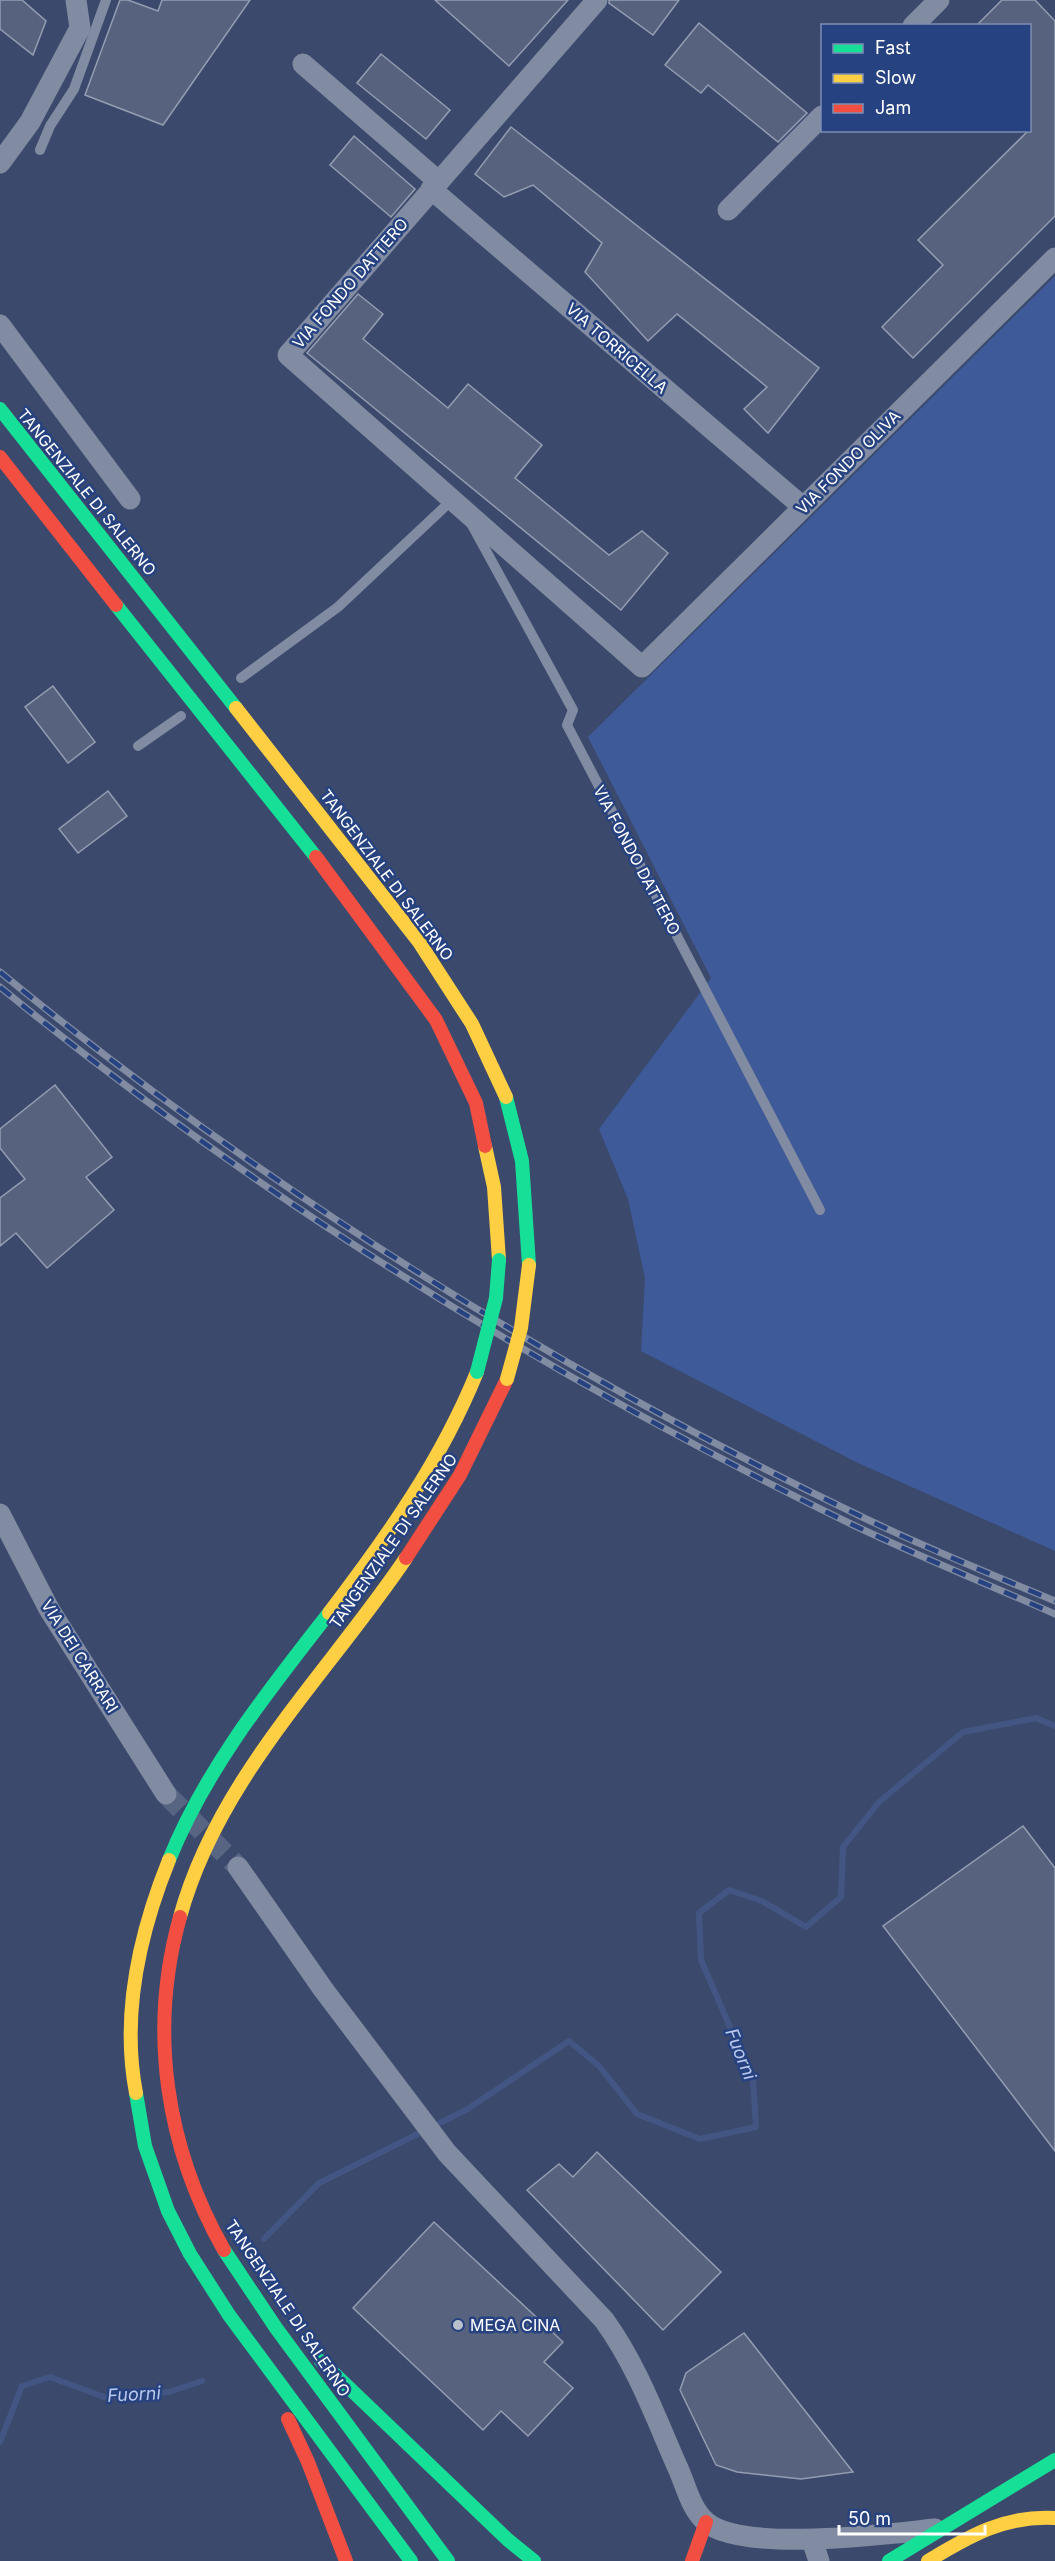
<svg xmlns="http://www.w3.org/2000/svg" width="1055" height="2561" font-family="Inter,sans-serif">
<rect width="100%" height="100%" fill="#3b4a6c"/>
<path fill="#3e5a98" d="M1055,276V1551L858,1463L641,1351L645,1278L628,1199L599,1129L711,978L588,737Z"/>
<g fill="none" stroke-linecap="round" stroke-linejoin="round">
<g stroke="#435683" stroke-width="6">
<path d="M264,2239L319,2183L466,2110L569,2041L599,2066L637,2114L700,2139L756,2127L753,2080L701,1960L699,1913L729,1890L762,1901L806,1927L841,1897L843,1847L879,1802L963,1732L1036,1718L1055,1726"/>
<path d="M0,2442L22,2386L50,2377L104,2397L169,2392L202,2381"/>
</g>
</g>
<g fill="#56627e" stroke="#949db1" stroke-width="1.5">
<path d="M0,0H22L46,21L33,55L0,29Z"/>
<path d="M120,0H128L158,11L162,0H250L163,125L85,95Z"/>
<path d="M435,0H568L509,66Z"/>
<path d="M609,0H679L653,35L609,3Z"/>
<path d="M1002,0H1035L1055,21V216L913,358L882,327L943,265L918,240L1029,130V26H976Z"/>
<path d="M699,23L807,113L778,142L708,85L701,93L665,65Z"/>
<path d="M381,54L450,110L426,139L357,83Z"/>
<path d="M511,127L819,368L768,433L744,409L767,387L677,314L648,341L585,272L602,243L533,185L504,197L475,174Z"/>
<path d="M354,136L415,189L391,217L330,165Z"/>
<path d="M358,294L383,314L363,339L448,408L468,384L542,445L515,478L609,555L642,531L668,553L621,610L307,353Z"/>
<path d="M53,686L95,742L68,763L25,707Z"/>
<path d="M108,791L127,816L78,853L59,829Z"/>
<path d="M55,1085L112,1157L86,1177L114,1210L47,1268L16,1233L0,1246V1198L25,1179L0,1148V1129Z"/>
<path d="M1023,1826L1055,1868V2151L883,1926Z"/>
<path d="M597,2152L721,2272L663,2330L527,2190L559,2164L573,2177Z"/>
<path d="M434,2222L563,2342L544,2362L573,2388L528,2436L501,2411L483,2430L353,2308Z"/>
<path d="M744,2333L853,2472L801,2479L737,2472L716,2465L680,2390L686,2373Z"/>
</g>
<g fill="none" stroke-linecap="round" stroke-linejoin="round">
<path stroke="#586582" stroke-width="21" stroke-dasharray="21 10" stroke-linecap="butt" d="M166,1794L238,1867"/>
<g stroke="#818ba2" stroke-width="10">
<path d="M40,150L50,126L74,89L106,0"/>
<path d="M472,525L573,710L567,725L820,1210"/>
<path d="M241,678L338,607L452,500"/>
<path d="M138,746L181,716"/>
</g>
<g stroke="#818ba2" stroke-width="21">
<path d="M597,0L288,355L642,667L1055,258"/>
<path d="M913,26L939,0"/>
<path d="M303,64L438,181"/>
<path d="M0,163L30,122L80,28L76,0"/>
<path d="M431,189L803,507"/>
<path d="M728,210L822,116"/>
<path d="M0,325L130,499"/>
<path d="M0,1514L49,1609L166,1794"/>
<path d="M238,1867L323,1989L447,2153L604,2320C636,2364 655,2416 677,2466C686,2485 690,2508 706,2522C742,2553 886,2534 935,2529"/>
<path d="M812,2540L819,2561"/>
</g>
<g stroke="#16e098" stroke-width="14">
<path d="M0,409L236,708"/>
<path d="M116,605L316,857"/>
<path d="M506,1097L522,1161L529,1265"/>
<path d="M169,1860C206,1768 269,1690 329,1613"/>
<path d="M136,2093L145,2146L168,2211L190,2254L229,2315L411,2561"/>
<path d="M224,2250L276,2328L448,2561"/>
<path d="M321,2361L508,2540L534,2561"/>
<path d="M889,2561L1055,2460"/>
</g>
<g stroke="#ffcf43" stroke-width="14">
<path d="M236,708L419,942L472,1024L506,1097"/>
<path d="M485,1146L494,1187L499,1260"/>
<path d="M329,1613C387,1537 441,1461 477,1372"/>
<path d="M180,1917C218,1778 327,1675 406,1558"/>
<path d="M136,2093C121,2015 140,1932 169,1860"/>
<path d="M928,2561C969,2536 1005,2515 1055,2518"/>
</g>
<g stroke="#f24e42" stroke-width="14">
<path d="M0,457L116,605"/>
<path d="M316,857L436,1020L476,1103L485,1146"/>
<path d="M406,1558L460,1475L507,1379"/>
<path d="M180,1917C148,2031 166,2148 224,2250"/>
<path d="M288,2419L308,2462L346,2561"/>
<path d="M692,2561L706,2522"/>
</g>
<defs>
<g id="rail">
<path d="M0,972C261,1186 552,1368 856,1514C921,1546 988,1573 1055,1601"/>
<path d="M0,987C260,1200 549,1377 851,1524C918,1556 987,1584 1055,1614"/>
</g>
</defs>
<use href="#rail" stroke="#818ba2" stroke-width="7"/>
<use href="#rail" stroke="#274280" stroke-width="4.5" stroke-dasharray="14" stroke-linecap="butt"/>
<path stroke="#16e098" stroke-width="14" d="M477,1372L496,1298L499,1260"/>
<path stroke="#ffcf43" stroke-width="14" d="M507,1379L521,1328L529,1265"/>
</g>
<circle fill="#bac0cc" stroke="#274280" stroke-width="2" cx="458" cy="2325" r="6"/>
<g text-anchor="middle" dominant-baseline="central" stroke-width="5" stroke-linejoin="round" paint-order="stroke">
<g font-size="16" fill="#fff" stroke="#274280">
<text transform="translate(350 283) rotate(-49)">VIA FONDO DATTERO</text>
<text transform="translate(617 348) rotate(41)">VIA TORRICELLA</text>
<text transform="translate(848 462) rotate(-45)">VIA FONDO OLIVA</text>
<text transform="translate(87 492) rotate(51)">TANGENZIALE DI SALERNO</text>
<text transform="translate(637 860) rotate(62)">VIA FONDO DATTERO</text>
<text transform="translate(387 875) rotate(53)">TANGENZIALE DI SALERNO</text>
<text transform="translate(393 1541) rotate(-55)">TANGENZIALE DI SALERNO</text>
<text transform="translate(80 1656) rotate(58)">VIA DEI CARRARI</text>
<text transform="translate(288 2308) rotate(56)">TANGENZIALE DI SALERNO</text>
</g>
<g font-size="16" fill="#fff" stroke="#274280" text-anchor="start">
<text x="470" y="2325">MEGA CINA</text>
</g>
<g font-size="18" font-style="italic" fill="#bacaed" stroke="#274280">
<text transform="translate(741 2054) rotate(68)">Fuorni</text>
<text transform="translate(134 2394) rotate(-3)">Fuorni</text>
</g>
</g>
<rect x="821" y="24" width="210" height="108" fill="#274280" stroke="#7d8eb3" stroke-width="1.5"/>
<rect x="833" y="44" width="30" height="9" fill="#16e098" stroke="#7d8eb3" stroke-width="1.5"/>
<text x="875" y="54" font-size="18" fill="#ffffff">Fast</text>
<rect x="833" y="74" width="30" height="9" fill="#ffcf43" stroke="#7d8eb3" stroke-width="1.5"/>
<text x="875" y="84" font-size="18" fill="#ffffff">Slow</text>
<rect x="833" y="104" width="30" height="9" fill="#f24e42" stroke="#7d8eb3" stroke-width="1.5"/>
<text x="875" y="114" font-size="18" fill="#ffffff">Jam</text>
<path d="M839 2525v9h146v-9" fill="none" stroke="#ffffff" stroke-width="3"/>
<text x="848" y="2525" font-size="18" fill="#ffffff" stroke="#274280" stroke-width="4.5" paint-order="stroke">50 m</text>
</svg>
